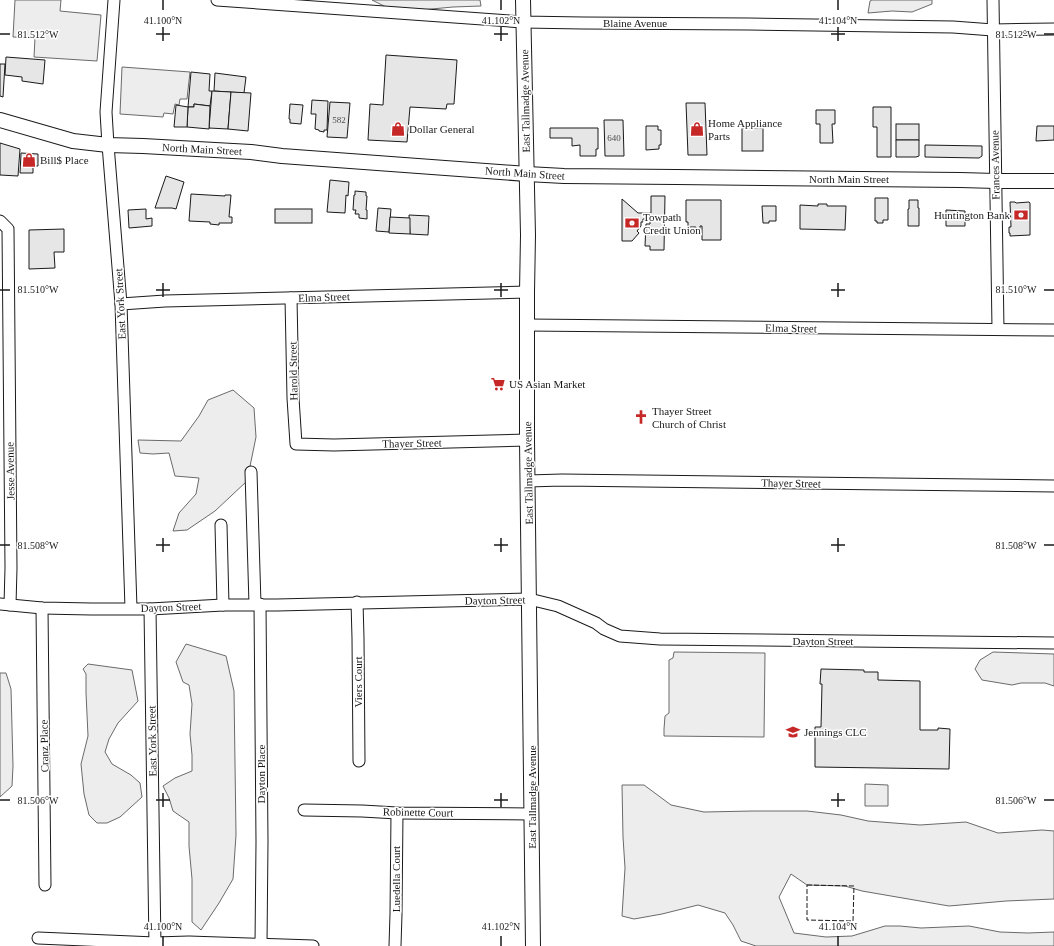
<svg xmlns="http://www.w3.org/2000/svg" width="1054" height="946" font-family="Georgia,serif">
<rect width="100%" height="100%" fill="#fff"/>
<g fill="#ededed" stroke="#6a6a6a">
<path d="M15,0H61L60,11L101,15L97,61L34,57L35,38L13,37Z"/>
<path d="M372,0H480L481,6L453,7L410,11L386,7Z"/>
<path d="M872,0H932V4L912,12L892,11L868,13L870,1Z"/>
<path d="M122,67L190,72L187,99H180L179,105L175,104L173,114L164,113L163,117L120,114Z"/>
<path d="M233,390L254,408L256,437L247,481L215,511L187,530L173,531L179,513L196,494L199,478L175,476L169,453L153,454L140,453L138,440L181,441L199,416L208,400Z"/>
<path d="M186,644L226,656L234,691L236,835L233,879L219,903L201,930L192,922V879L189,846V822L173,811L169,798L163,786L175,778L192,771V755L190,734L192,704L189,685L183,682L176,662Z"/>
<path d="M674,652L765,653L764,737L664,736V729L665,716L669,713V660L673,658Z"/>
<path d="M993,652L1054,654V686L1045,683H1021L1012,685L982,680L975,669L980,660Z"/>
<path d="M88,664L132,670L138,701L118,723L109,739L105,752L112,764L131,775L140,783L142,797L120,817L107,823H97L89,815L84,794L81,764L88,736L86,693V674L83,669Z"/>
<path d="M0,673H6L11,689L13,766L12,786L0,797Z"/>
<path d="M865,784L888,785V806H865Z"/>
<path d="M622,785H644L671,805L704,812L753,811H807L841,815L868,821L920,825L966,822L998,833L1042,830L1054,831V899L1006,901L949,906L862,891L845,886L807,885L791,874L779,897L794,933L826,937L852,936L885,926H900L921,928L969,926L1000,932L1028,933L1054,932V946H756L741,941L733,925L725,913L698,905L662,914L634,919L622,916L625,868L623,837Z"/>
</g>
<g fill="#e6e6e6" stroke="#1a1a1a">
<path d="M386,55L457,60L454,104H447L446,109L410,107L407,142L368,140L370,104L383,105Z"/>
<path d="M6,57L45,60L43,84L22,81V77L5,75Z"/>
<path d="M0,64H5L3,97L0,96Z"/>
<path d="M191,72L210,74L209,91H212L210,106L194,104V107H188Z"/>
<path d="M215,73L246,77L244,93L214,91Z"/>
<path d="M212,91L231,92L228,129L209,128Z"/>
<path d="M231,92L251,93L248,131L228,129Z"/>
<path d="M312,100L328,101L327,130H324V132L319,131V130L315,129L316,114H311Z"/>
<path d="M330,102L350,103L347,138L327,137Z"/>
<path d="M686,103H705L707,155H688Z"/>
<path d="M194,104L210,106L209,129L187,127L188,107H194Z"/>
<path d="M290,104L303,105L301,124L290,123V119H289Z"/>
<path d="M176,105L188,107L187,127H174Z"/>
<path d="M873,107H891V157H877V127H873Z"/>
<path d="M816,110H835V124H832L833,143H820V124H816Z"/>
<path d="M604,120H623L624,156H605Z"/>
<rect x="896" y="124" width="23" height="16"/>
<path d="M646,126H658V130H661V145H659V149L646,150Z"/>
<path d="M1037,126H1054V140L1036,141Z"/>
<path d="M550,128H598V149H596V156H580V145L572,146V138H550Z"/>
<rect x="742" y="128" width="21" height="23"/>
<path d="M896,140H919V156L916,157H896Z"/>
<path d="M0,143L20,149L18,176L0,175Z"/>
<path d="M925,145L982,146V156L979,158L925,157Z"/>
<path d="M21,153L38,154V166H33V173H20Z"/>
<path d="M166,176L184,182L176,209L172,208H155Z"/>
<path d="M330,180L349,182L348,196L346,195L345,213L327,212Z"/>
<path d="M355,191L366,192V196H367L366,210H367V219L359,218V214H355L356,210H353L354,195H355Z"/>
<path d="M191,194L225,196V195H231L229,217H232V223H219V225L210,224V222L189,221Z"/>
<path d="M651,196H665L664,250H650V246H645L646,224H650V219H643V222H641V226L637,231L639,233L632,241H622V199L638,213H651Z"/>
<path d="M875,198H888V220H883V223H877V221H875Z"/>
<path d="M686,200H721V240H702V226H700V230H696V227H688V222H686Z"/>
<path d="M909,200H918V208H919V226H908V209H909Z"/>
<path d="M1010,202H1015L1016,203L1029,202L1030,203V235L1010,236V233H1009V227H1011Z"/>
<path d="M818,204H827V206H846L845,230L800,229V205L818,206Z"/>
<path d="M762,206H776V221H769V223H763Z"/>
<path d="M378,208L391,209L389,232L376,231Z"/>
<path d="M146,209V219L152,218V226L129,228L128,210Z"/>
<rect x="275" y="209" width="37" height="14"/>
<path d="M946,210L965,211V226H946Z"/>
<path d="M409,215L429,216L428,235L410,234Z"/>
<path d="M390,217L410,218V234L389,233Z"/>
<path d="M64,229V252H54L55,268L29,269V230Z"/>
<path d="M821,669L864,670V672H878V680L920,681V730H938V728L950,729L949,769L815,767V727H821L822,684H820Z"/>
</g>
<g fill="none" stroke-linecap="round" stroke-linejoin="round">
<defs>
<g id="minor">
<path d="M114,0L106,112L108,145L121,304L131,608"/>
<path d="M217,0L523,22L583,23L749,24L953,27L993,30L1054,29"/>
<path d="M993,0L998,329"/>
<path d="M0,221L8,229L11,568L10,605"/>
<path d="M291,298L293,398L296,444L334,445L527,440"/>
<path d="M121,304L165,301L527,292"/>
<path d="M527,325L1054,330"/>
<path d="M251,472L255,604"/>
<path d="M528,481L562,480L1054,486"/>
<path d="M221,525L223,605"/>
<path d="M357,602L358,638L359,761"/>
<path d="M0,604L42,608L91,609H150L223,605H277L529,599L558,606L596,623L604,629L620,636L660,639L1054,643"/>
<path d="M260,604L262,842L261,944"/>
<path d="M42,608L45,885"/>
<path d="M150,609L155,946"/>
<path d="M304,810L362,811L397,813L532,814"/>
<path d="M38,938L155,943L189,942L313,946"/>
<path d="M395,946L396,914L397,813"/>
</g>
<g id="major">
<path d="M523,0L528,235L527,292V440L533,946"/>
<path d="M0,120L73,141L108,145L143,146L251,152L282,156L527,174L564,176L676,177L960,180L996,181H1054"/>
</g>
</defs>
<use href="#minor" stroke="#1a1a1a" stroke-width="13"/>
<use href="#major" stroke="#1a1a1a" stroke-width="16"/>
<use href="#minor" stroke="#fff" stroke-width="11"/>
<use href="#major" stroke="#fff" stroke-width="14"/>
<path stroke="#1a1a1a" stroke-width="1" stroke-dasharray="5 2" stroke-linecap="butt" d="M807,885L854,886L853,921L807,920Z"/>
</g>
<path fill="none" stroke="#1a1a1a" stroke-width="1.5" d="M163,0V10M501,0V10M838,0V10M163,27V41M501,27V41M838,27V41M0,34H10M156,34H170M494,34H508M831,34H845M1044,34H1054M163,283V297M501,283V297M838,283V297M0,290H10M156,290H170M494,290H508M831,290H845M1044,290H1054M163,538V552M501,538V552M838,538V552M0,545H10M156,545H170M494,545H508M831,545H845M1044,545H1054M163,793V807M501,793V807M838,793V807M0,800H10M156,800H170M494,800H508M831,800H845M1044,800H1054M163,936V946M501,936V946M838,936V946"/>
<defs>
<symbol id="shop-bare" viewBox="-9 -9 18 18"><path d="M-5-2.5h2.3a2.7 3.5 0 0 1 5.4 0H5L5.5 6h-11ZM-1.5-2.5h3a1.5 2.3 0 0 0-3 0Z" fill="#c62828" stroke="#fff" stroke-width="2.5" paint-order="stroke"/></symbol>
<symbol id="bank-bare" viewBox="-9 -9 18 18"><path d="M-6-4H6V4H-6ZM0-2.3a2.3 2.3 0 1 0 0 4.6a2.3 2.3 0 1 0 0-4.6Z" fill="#c62828" stroke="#fff" stroke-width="2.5" paint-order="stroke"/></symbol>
<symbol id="supermarket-bare" viewBox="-9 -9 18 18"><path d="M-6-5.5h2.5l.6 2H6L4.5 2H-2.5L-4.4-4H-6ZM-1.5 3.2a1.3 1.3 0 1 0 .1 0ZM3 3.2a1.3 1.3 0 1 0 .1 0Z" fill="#c62828" stroke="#fff" stroke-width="2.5" paint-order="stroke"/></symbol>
<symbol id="church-bare" viewBox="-9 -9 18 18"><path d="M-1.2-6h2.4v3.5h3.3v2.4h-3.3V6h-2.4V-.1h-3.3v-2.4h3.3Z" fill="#c62828" stroke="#fff" stroke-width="2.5" paint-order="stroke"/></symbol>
<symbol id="school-bare" viewBox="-9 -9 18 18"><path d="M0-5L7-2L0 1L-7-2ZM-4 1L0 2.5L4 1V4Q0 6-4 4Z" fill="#c62828" stroke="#fff" stroke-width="2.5" paint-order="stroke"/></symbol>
</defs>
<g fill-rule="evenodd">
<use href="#shop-bare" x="388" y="119" width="20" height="20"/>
<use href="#shop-bare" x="687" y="119" width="20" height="20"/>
<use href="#shop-bare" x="19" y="150" width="20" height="20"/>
<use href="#bank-bare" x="1011" y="205" width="20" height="20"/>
<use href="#bank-bare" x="622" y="213" width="20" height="20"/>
<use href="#supermarket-bare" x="488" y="374" width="20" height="20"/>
<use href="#church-bare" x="631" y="407" width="20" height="20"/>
<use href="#school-bare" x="783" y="722" width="20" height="20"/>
</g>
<g text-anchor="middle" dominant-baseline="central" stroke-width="3" stroke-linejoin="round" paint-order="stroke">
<g font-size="9" fill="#4d4d4d">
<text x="339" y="120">582</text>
<text x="614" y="138">640</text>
</g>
<g font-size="11" fill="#1a1a1a" stroke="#fff">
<text x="635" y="23">Blaine Avenue</text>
<text transform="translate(525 101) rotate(-91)">East Tallmadge Avenue</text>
<text transform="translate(202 149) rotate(3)">North Main Street</text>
<text transform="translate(995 165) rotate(-91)">Frances Avenue</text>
<text transform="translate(525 173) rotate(4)">North Main Street</text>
<text x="849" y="179">North Main Street</text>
<text transform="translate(324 297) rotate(-2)">Elma Street</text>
<text transform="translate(120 304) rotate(-93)">East York Street</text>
<text transform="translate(791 328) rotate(1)">Elma Street</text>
<text transform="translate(293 371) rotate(-91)">Harold Street</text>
<text transform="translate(412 443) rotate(-1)">Thayer Street</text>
<text transform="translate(10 471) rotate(-91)">Jesse Avenue</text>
<text transform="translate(528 473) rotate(-91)">East Tallmadge Avenue</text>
<text transform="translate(791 483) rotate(1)">Thayer Street</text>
<text transform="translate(495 600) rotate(-1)">Dayton Street</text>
<text transform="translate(171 607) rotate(-2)">Dayton Street</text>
<text x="823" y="641">Dayton Street</text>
<text transform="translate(358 682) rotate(-90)">Viers Court</text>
<text transform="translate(152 741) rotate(-91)">East York Street</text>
<text transform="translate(44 746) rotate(-91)">Cranz Place</text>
<text transform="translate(261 774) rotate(-90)">Dayton Place</text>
<text transform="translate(532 797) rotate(-90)">East Tallmadge Avenue</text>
<text transform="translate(418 812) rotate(1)">Robinette Court</text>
<text transform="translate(396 879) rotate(-90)">Luedella Court</text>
</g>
<g font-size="11" fill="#1a1a1a" stroke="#fff" text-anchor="start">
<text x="708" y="123">Home Appliance<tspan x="708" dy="13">Parts</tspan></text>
<text x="409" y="129">Dollar General</text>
<text x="40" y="160">Bill$ Place</text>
<text x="1010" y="215" text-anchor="end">Huntington Bank</text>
<text x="643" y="217">Towpath<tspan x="643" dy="13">Credit Union</tspan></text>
<text x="509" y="384">US Asian Market</text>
<text x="652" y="411">Thayer Street<tspan x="652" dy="13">Church of Christ</tspan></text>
<text x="804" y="732">Jennings CLC</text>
</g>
</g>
<g font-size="10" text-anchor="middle" fill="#1a1a1a" stroke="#fff" stroke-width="3" stroke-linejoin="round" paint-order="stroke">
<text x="163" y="24">41.100°N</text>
<text x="501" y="24">41.102°N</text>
<text x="838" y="24">41.104°N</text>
<text x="1016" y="38">81.512°W</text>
<text x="38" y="38">81.512°W</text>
<text x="1016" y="293">81.510°W</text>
<text x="38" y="293">81.510°W</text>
<text x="1016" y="549">81.508°W</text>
<text x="38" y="549">81.508°W</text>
<text x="38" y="804">81.506°W</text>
<text x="1016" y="804">81.506°W</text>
<text x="163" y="930">41.100°N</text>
<text x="501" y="930">41.102°N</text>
<text x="838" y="930">41.104°N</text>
</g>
</svg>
